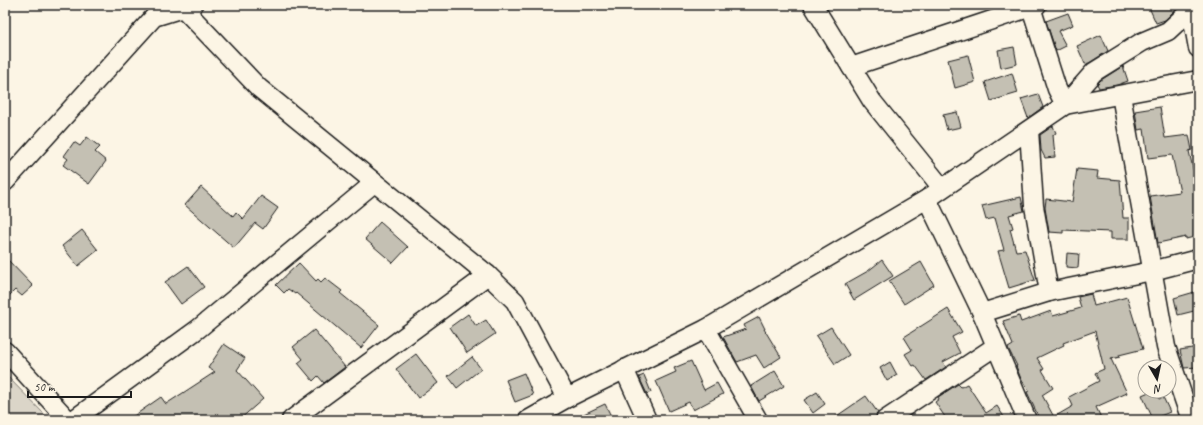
<svg xmlns="http://www.w3.org/2000/svg" width="1203" height="425" font-family="Caveat,sans-serif">
<rect width="100%" height="100%" fill="#fcf5e5"/>
<filter id="ink" filterUnits="userSpaceOnUse"><feTurbulence type="fractalNoise" baseFrequency=".025" numOctaves="2"/><feDisplacementMap in="SourceGraphic" scale="8" xChannelSelector="R" yChannelSelector="G"/><feConvolveMatrix kernelMatrix="1 2 1 2 8 2 1 2 1" color-interpolation-filters="sRGB"/></filter>
<g filter="url(#ink)">
<path fill="#dbd5c8" stroke="#7c7872" d="M5,374L50,420H5Z"/>
<g fill="#c4c0b3" stroke="#1c1c1c" fill-rule="evenodd">
<path d="M1148,5H1170L1173,12L1165,20L1156,23Z"/>
<path d="M1068,13L1073,25L1058,31L1066,46L1056,51L1046,21Z"/>
<path d="M1101,35L1108,51L1089,63L1085,64L1077,46Z"/>
<path d="M1014,47L1017,64L1001,68L998,50Z"/>
<path d="M968,55L975,82L955,88L948,60Z"/>
<path d="M1123,66L1128,81L1117,85L1099,88L1097,84L1101,80Z"/>
<path d="M1012,73L1018,93L991,101L985,82Z"/>
<path d="M1038,94L1043,107L1028,118L1021,99Z"/>
<path d="M1160,107L1165,138L1189,135L1192,150L1189,151L1198,191V236L1186,239V237L1158,243L1150,196L1180,192L1172,155L1148,158L1144,129L1138,130L1135,111Z"/>
<path d="M957,112L961,127L947,130L943,115Z"/>
<path d="M1053,126L1056,133L1053,135L1055,157L1045,158L1041,150L1040,135Z"/>
<path d="M87,137L100,147L95,152L106,161L89,184L63,165L68,159L64,156L74,142L80,146Z"/>
<path d="M1077,169L1098,171L1097,178L1120,180L1123,218H1129V239H1111V232L1063,230V233L1049,232L1045,208L1046,199L1072,202Z"/>
<path d="M201,187L233,216L236,212L243,219L261,196L278,208L263,229L255,223L234,248L185,205Z"/>
<path d="M1021,197L1024,211L1009,215L1013,228L1010,229L1016,251L1025,250L1035,280L1009,288L998,251L1004,250L995,218L986,220L982,206Z"/>
<path d="M380,222L408,247L393,263L365,239Z"/>
<path d="M82,230L98,250L78,266L62,246Z"/>
<path d="M1067,253L1079,254L1078,268L1066,267Z"/>
<path d="M5,257L33,286L22,296L15,290L5,300Z"/>
<path d="M882,260L893,276L854,300L845,284L868,271Z"/>
<path d="M921,262L934,285L904,304L889,281Z"/>
<path d="M299,263L316,281L318,279L321,282L325,278L342,291L340,293L379,325L361,348L296,293L295,294L288,289L284,293L276,285Z"/>
<path d="M188,266L204,287L181,304L165,282Z"/>
<path d="M1198,291V310L1178,315L1174,298Z"/>
<path d="M1091,294L1094,306L1127,297L1143,349L1119,355L1120,357L1111,359L1127,393L1096,407L1102,420H1040L1027,392L1029,391L1021,379L1016,366H1017L1008,348L1013,345L1003,321L1019,316L1021,322L1051,311L1053,316L1081,308L1078,297ZM1095,331L1104,369L1095,373L1099,381L1069,397L1073,406L1054,417L1042,395L1053,388L1042,370L1044,369L1037,358L1064,345L1063,343Z"/>
<path d="M948,309L962,332L952,337L960,353L943,362L946,367L926,380L915,365L913,366L905,354L912,350L904,337Z"/>
<path d="M468,314L476,326L486,320L495,334L467,353L450,327Z"/>
<path d="M759,317L765,329H764L781,357L764,368L756,355L737,362L723,337L746,329L744,325Z"/>
<path d="M831,327L849,355L835,364L816,336Z"/>
<path d="M314,330L345,367L324,383L318,376L313,381L298,363L303,359L293,347Z"/>
<path d="M224,344L245,358L237,370L263,399L239,420H128L161,397L166,404L215,372L208,368Z"/>
<path d="M1198,347V367L1184,368L1180,350Z"/>
<path d="M416,354L438,383L418,398L396,369Z"/>
<path d="M472,357L481,369L457,388L448,376Z"/>
<path d="M691,361L704,390L717,383L723,394L693,410L689,402L669,411L656,381L676,372L674,368Z"/>
<path d="M890,362L897,375L887,381L880,368Z"/>
<path d="M775,371L784,386L759,401L751,386Z"/>
<path d="M524,373L533,395L515,402L506,380Z"/>
<path d="M644,375L651,392L647,394L639,377Z"/>
<path d="M958,384L961,387L967,384L986,413L997,406L1006,420H947L935,402L939,399L938,397Z"/>
<path d="M1151,391H1155L1159,399L1163,397L1170,412L1153,419L1142,395Z"/>
<path d="M817,392L825,404L813,413L804,400Z"/>
<path d="M866,396L878,413L875,420H831Z"/>
<path d="M605,404L613,420H571Z"/>
</g>
<g fill="none" stroke-linecap="round" stroke-linejoin="round">
<defs>
<g id="minor">
<path d="M813,5L872,101L942,188"/>
<path d="M1031,7L1057,89L1065,105L1094,72L1142,42L1168,31L1196,5"/>
<path d="M183,8L259,88L488,275L515,301L567,398"/>
<path d="M1191,10L1198,48"/>
<path d="M851,67L1037,5"/>
<path d="M1121,95L1166,347L1191,420"/>
<path d="M1029,130L1034,206L1049,292"/>
<path d="M5,182L154,17L193,5"/>
<path d="M927,199L982,313L1027,420"/>
<path d="M982,313L1049,292L1152,271L1198,259"/>
<path d="M706,329L758,420"/>
<path d="M5,351L68,420"/>
<path d="M624,369L647,420"/>
<path d="M73,420L198,329L374,183"/>
<path d="M291,420L488,275"/>
<path d="M528,420L567,398L706,329L927,199L1065,105L1198,80"/>
<path d="M885,420L996,346"/>
</g>
</defs>
<use href="#minor" stroke="#1c1c1c" stroke-width="21"/>
<use href="#minor" stroke="#fcf5e5" stroke-width="18"/>
</g>
</g>
<rect width="1203" height="425" fill="none" stroke="#fcf5e5" stroke-width="20"/>
<rect x="10" y="10" width="1183" height="405" fill="none" stroke="#1c1c1c" stroke-width="1.5" filter="url(#ink)"/>
<g transform="translate(1157 379) rotate(171)"><circle r="19" fill="#fcf5e5" stroke="#a29e95"/>
<path d="M0-3L7 15L0 10L-7 15Z" fill="#1c1c1c"/>
<text y="-6" font-size="11" font-weight="bold" text-anchor="middle" fill="#1c1c1c">N</text>
</g>
<path d="M28 391v6h103v-6" fill="none" stroke="#1c1c1c" stroke-width="2"/>
<text x="34" y="391" font-size="12" fill="#1c1c1c" stroke="#fcf5e5" stroke-width="3" paint-order="stroke">50 m</text>
</svg>
